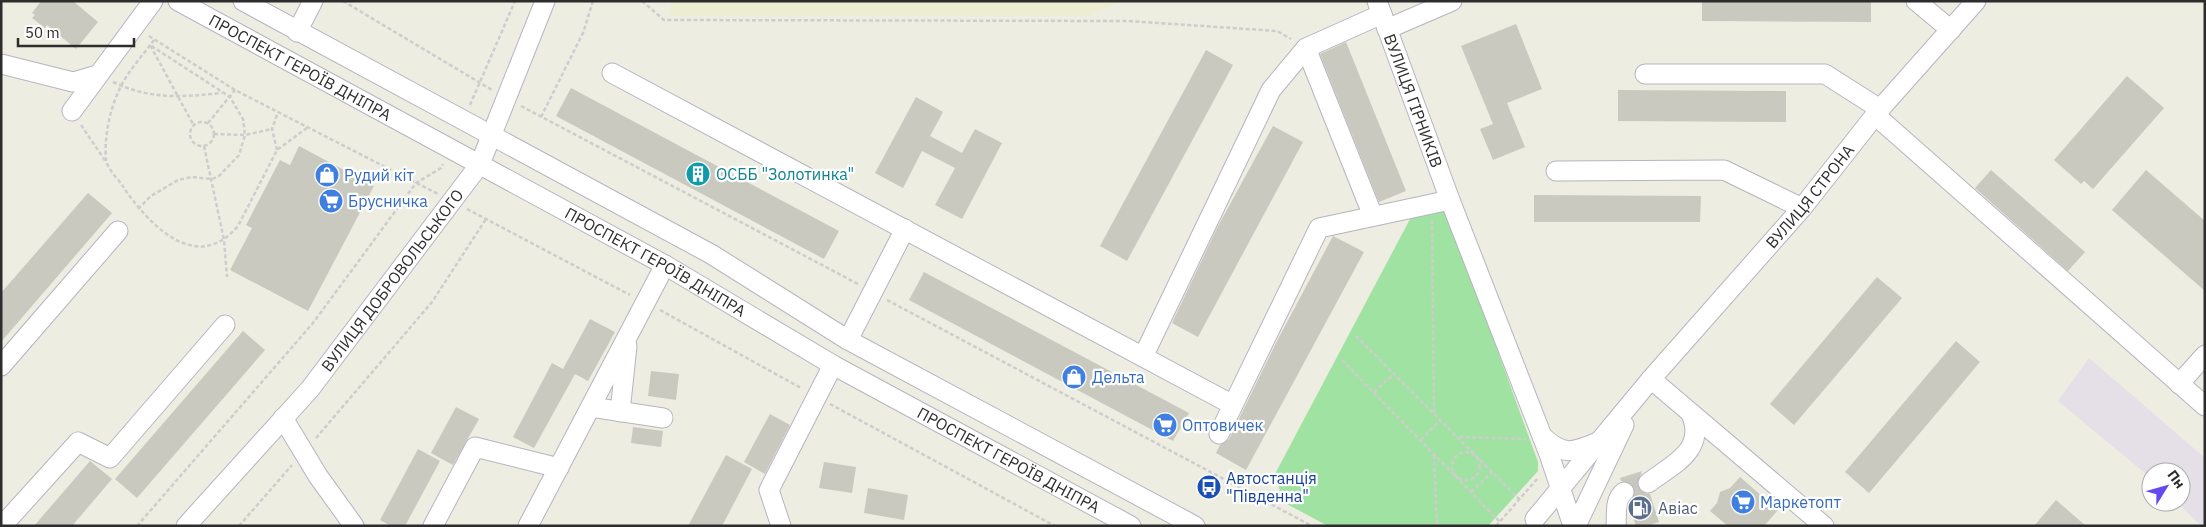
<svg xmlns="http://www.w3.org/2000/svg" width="2206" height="527" font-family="'IBM Plex Sans',sans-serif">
<rect width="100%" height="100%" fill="#eeede1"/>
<path fill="#e5e0e7" d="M2089,358L2205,458V526H2201L2177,502H2181V472H2151V478L2058,401Z"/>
<path fill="#edeed1" d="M671,1H1120V2L1088,16H671Z"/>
<path fill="#a0e2a1" d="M1447,211L1538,462V471L1488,526H1328L1283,502L1275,474L1410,219L1419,215Z"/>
<g fill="#cac9c0">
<path d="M41,1H73L98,22L76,49L47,25L45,28L32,18L35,15L32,13Z"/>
<path d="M1702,1H1871V22L1702,21Z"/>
<path d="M1516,24L1542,89L1507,103L1525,147L1493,160L1480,129L1493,124L1461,46Z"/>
<path d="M1346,42L1406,191L1379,202L1320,54Z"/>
<path d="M1206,50L1233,65L1127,261L1100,246Z"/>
<path d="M2127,76L2164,108L2093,189L2084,181L2081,184L2054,160Z"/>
<path d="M571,88L839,231L824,259L556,116Z"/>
<path d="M1618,90L1786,91V122L1618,121Z"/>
<path d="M916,97L943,112L930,136L962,153L975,129L1002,143L962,219L935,205L955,168L922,151L903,188L875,173Z"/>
<path d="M1273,126L1303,142L1198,337L1172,323L1218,226Z"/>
<path d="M299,146L374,186L308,311L230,270L252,228L246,225L280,160L290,165Z"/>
<path d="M1991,170L2085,252L2068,271L1975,188Z"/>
<path d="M2146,170L2205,221V291L2112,210Z"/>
<path d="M88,193L112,213L1,342V293Z"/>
<path d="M1534,195L1701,196L1700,222H1534Z"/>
<path d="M1333,236L1364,252L1246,470L1216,453L1220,445L1229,439L1278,339Z"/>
<path d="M924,272L1189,413L1173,441L909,300Z"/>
<path d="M1877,277L1902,298L1794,425L1770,404Z"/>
<path d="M590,319L615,332L588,381L575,374L534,448L513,437L552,363L563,369Z"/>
<path d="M243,331L265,350L137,498L115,479Z"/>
<path d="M1956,341L1980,362L1869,493L1845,472Z"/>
<path d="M651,371L679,374L676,400L648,396Z"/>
<path d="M456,407L479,419L453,465L431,453Z"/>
<path d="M770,414L790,425L765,474L744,462Z"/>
<path d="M633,427L663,431L661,447L631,443Z"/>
<path d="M418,449L440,461L405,526H391L380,520Z"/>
<path d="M726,455L752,469L722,526H688Z"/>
<path d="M90,461L112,479L72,526H34Z"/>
<path d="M824,462L856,467L852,493L819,488Z"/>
<path d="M1642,471L1637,485L1643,493L1650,494L1659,522L1647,526H1636L1629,505L1635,496V489L1632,484L1621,481L1620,478Z"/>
<path d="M1740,477L1778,510L1764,526H1728L1710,511L1717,503L1720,492L1730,488Z"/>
<path d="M868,488L908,495L904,520L864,513Z"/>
<path d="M2056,500L2086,526H2034Z"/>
</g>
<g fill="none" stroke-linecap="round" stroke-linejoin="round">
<path stroke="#c7c7bd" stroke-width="19" stroke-dasharray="19 9" stroke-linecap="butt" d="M1624,492L1648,483"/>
<defs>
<g id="minor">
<path id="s1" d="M178,1L665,265L833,365L1131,526"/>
<path d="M243,1L711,254L848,340L1195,526"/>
<path id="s2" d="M1377,1L1450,200L1549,454L1571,520"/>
<path d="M1916,1L1951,30"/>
<path d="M1387,29L1452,1"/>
<path d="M297,32L313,1"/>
<path d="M1306,48L1373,216"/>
<path d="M1,64L73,82L97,75"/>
<path d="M612,73L1233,405"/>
<path d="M1645,74H1825L1880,109"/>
<path d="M72,111L153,1"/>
<path d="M1875,115L2205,406"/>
<path d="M1556,171L1724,170L1802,208"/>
<path d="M848,340L905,229"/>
<path d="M1143,357L1271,90L1306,48L1382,14"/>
<path d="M1,366L118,231"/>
<path d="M1651,379L1824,526"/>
<path d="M2179,384L2205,355"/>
<path d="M591,407L663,418"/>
<path d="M620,412L627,346"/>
<path d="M283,418L318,476L354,526"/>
<path d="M1219,434L1319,228L1450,200"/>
<path d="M1542,436C1563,456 1572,453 1598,442"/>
<path d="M1648,483C1672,465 1707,450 1691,414"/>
<path id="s3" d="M1535,519L1651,379L1802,208L1880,109L1976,1"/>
<path d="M2,526L78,442L110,458L225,325"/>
<path id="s4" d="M186,526L310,389L480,164L545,1"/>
<path d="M433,526L475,447L559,468"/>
<path d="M528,526L665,265"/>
<path d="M781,526L769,490L833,365"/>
<path d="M1576,526L1624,425"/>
<path d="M1616,526C1617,515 1614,499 1624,492"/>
</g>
</defs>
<use href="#minor" stroke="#b6b4c0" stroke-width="21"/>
<g stroke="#cdcdcd" stroke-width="2.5" stroke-dasharray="4 2.5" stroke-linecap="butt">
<path d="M343,1L492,90"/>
<path d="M642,1L664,20L1128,21L1277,31L1291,39"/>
<path d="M149,36L235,90L438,194"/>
<path d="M154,40C143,55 129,70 121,86C110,108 104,136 106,160C107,168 117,178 122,185C147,223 196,276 238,226L277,150L308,127"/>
<path d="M113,82C151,100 182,97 222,93"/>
<path d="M470,105L515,1"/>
<path d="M521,106L858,284"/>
<path d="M541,117L583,33L593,1"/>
<circle cx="202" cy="134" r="12"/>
<path d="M208,123L235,90"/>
<path d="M81,125L106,162"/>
<path d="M214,134L245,135L272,129"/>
<path d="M204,146L224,240L227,277"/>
<path d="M277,150L272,129L278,112"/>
<path d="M138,209L151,196L178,180L192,177L212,179L219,176L239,155L245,135L243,119L230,97L150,45L193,124"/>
<path d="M467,209L630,295"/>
<path d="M1432,220L1434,414"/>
<path d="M887,300L1312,526"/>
<path d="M660,310L801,388"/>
<path d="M1356,336L1520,500"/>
<path d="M1342,360L1500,522"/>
<path d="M1374,392L1394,374"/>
<path d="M830,404L1055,526"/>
<path d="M1459,437L1526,439"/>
<path d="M316,438L432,302L486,219"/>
<path d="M1421,440L1440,420"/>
<circle cx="1466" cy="466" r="14"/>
<path d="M1434,455L1437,526"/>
<path d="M1471,492L1492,472"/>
<path d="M137,526L313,323L416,183L441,168L443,164"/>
<path d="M239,526L292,465"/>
<path d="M1496,526L1538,478"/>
</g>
<use href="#minor" stroke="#fff" stroke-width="19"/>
</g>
<defs>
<symbol id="building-disc" viewBox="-11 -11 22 22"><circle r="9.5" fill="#0f9aa8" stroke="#fff"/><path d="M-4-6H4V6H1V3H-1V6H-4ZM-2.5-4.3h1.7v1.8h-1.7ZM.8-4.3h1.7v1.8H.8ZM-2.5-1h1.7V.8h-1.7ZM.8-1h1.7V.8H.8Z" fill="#fff"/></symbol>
<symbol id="shop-disc" viewBox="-11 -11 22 22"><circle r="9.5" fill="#3f7fe0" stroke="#fff"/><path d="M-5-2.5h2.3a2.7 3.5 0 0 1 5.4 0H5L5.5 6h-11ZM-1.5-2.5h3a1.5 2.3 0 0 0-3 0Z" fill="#fff"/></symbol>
<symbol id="supermarket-disc" viewBox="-11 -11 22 22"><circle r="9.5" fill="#3f7fe0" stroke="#fff"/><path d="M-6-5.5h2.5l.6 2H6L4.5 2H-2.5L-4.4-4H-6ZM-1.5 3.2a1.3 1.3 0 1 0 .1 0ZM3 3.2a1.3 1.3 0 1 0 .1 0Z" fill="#fff"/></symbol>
<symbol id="bus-disc" viewBox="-11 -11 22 22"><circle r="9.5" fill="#1a4fb4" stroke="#fff"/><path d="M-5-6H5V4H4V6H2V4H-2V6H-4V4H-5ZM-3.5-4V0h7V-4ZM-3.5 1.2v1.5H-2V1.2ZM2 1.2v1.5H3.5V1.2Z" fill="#fff"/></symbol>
<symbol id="fuel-disc" viewBox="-11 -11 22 22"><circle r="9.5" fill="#5c6f8a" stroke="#fff"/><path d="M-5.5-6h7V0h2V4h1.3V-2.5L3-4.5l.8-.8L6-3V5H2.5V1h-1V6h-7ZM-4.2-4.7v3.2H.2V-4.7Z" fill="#fff"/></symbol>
</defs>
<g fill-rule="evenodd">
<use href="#building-disc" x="684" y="160" width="28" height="28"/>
<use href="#shop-disc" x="313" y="161" width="28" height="28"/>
<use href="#supermarket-disc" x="317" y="187" width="28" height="28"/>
<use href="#shop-disc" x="1060" y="363" width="28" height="28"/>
<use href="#supermarket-disc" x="1151" y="411" width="28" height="28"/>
<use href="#bus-disc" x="1195" y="473" width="28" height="28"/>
<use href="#supermarket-disc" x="1729" y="488" width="28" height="28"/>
<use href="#fuel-disc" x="1626" y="494" width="28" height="28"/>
</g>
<g text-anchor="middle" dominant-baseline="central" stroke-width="4.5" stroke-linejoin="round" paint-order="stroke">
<g font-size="16" fill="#2d2d2d" stroke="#fff">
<text stroke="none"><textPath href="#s1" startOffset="139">ПРОСПЕКТ ГЕРОЇВ ДНІПРА</textPath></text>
<text stroke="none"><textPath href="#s2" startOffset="106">ВУЛИЦЯ ГІРНИКІВ</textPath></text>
<text stroke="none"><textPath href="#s3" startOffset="424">ВУЛИЦЯ СТРОНА</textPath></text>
<text stroke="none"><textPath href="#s1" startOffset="544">ПРОСПЕКТ ГЕРОЇВ ДНІПРА</textPath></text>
<text stroke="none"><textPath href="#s4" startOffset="321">ВУЛИЦЯ ДОБРОВОЛЬСЬКОГО</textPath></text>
<text stroke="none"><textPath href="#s1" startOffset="949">ПРОСПЕКТ ГЕРОЇВ ДНІПРА</textPath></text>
</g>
<g font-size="16" fill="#0d838f" stroke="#fff" text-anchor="start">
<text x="716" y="174">ОСББ "Золотинка"</text>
</g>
<g font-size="16" fill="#366cbe" stroke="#fff" text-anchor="start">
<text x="344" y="175">Рудий кіт</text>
<text x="348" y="201">Брусничка</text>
<text x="1092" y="377">Дельта</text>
<text x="1182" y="425">Оптовичек</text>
<text x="1760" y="502">Маркетопт</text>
</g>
<g font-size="16" fill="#164399" stroke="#fff" text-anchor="start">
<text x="1226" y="478">Автостанція<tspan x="1226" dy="18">"Південна"</tspan></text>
</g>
<g font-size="16" fill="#4e5e75" stroke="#fff" text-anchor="start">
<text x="1658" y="508">Авіас</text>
</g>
</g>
<rect width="2206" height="527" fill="none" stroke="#2d2d2d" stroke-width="5"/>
<g transform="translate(2166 487) rotate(53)"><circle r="24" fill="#ffffff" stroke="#ababab"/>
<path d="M0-4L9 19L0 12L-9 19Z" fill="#6548f3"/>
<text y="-8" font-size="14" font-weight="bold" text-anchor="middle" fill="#2d2d2d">Пн</text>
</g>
<path d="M18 38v8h116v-8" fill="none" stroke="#2d2d2d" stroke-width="2.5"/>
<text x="25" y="38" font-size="15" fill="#2d2d2d" stroke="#ffffff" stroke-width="4" paint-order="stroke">50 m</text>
</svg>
